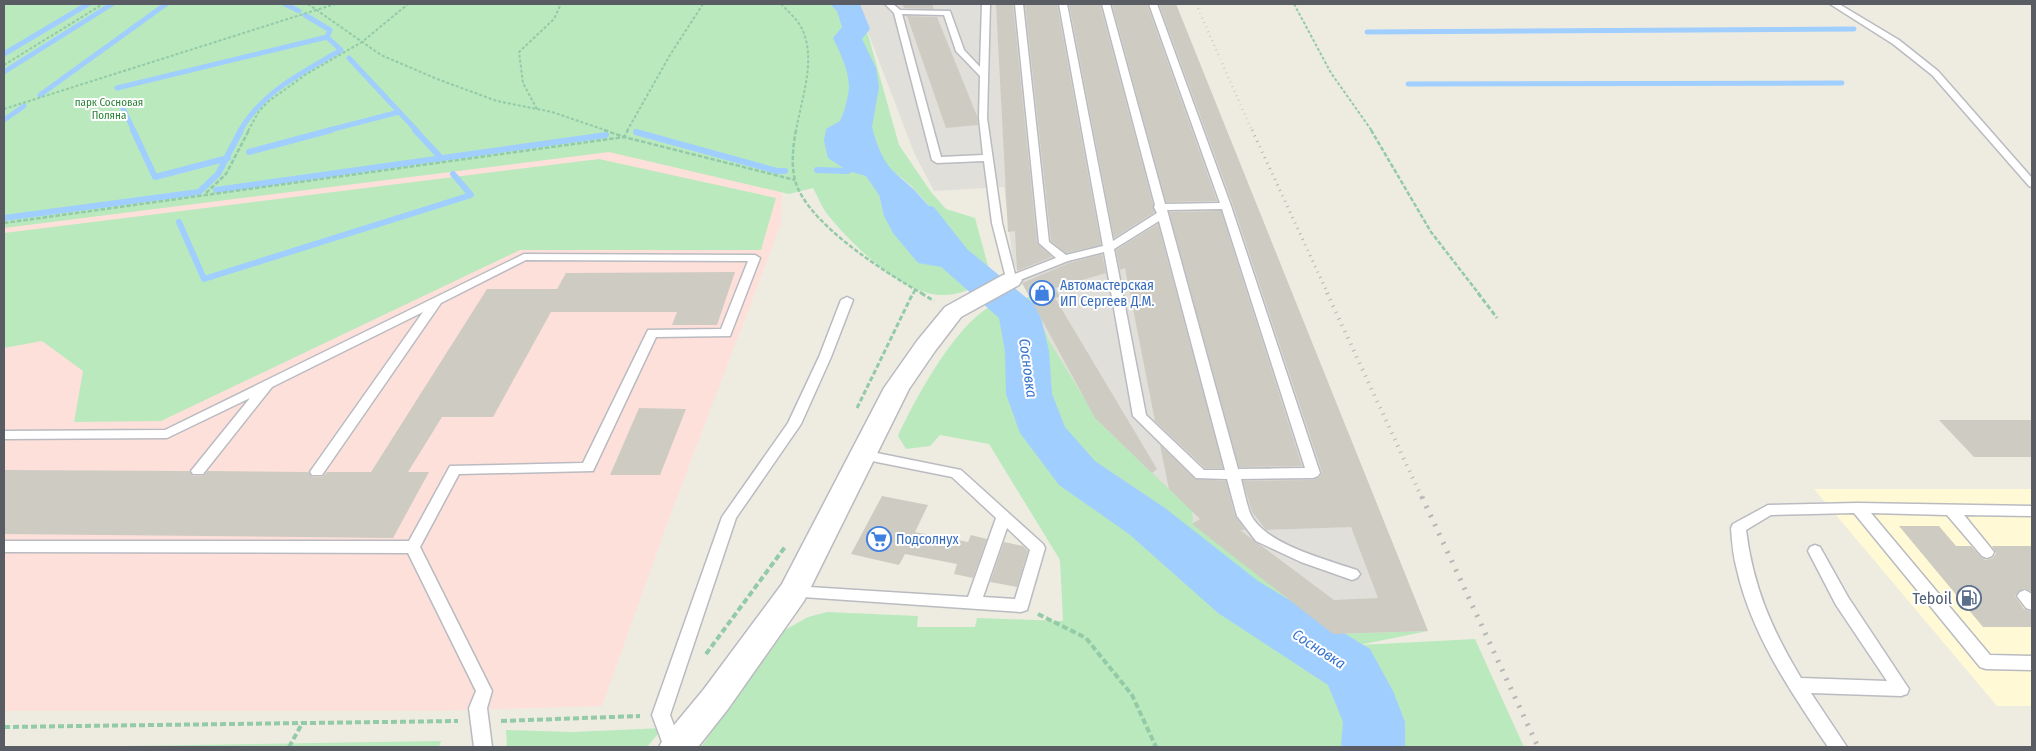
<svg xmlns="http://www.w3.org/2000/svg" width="2036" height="751" font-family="'Fira Sans Condensed',sans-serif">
<rect width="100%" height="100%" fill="#eeece1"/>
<path fill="#fff9d5" d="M1814,489H2032V706H1997Z"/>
<path fill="#e1dfd9" d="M853,4H1176L1428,631L1333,634L1192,524L1191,511L1099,422L1050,342L1013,262L1004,187L934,191L915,155L859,9Z"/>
<path fill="#fee0da" d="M620,142L782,185L781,224L670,516L602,706L435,711H4V226Z"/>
<g fill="#bae9be" fill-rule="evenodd">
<path d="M4,4H853L859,9L869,38L899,145L931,192L946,209L975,218L990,273L988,280C973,288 959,296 941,295C902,294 851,244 828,215C822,208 818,197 813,188L789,194L609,152L4,228ZM893,172C922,190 941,223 960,251L918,263C898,235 887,231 879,195Z"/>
<path d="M599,159L776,198L761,250H520L161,421L74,422L83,371L42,341L4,348V233Z"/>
<path d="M1029,297L1050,342L1099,422L1192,511L1193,524L1333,634L1428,631L1359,645L1475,639L1524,747H701L785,630L808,617L827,612L918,616L917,627H975L977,618L1063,621L1060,560L989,444L940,435L930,446L906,449L898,436C915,399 957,321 995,304C1005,300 1019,299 1029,297Z"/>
<path d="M663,728L647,747H507L506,730L572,732Z"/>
<path d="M441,741L439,747H61Z"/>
</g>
<path fill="#a0ceff" d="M863,85C868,110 872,137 884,159C892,174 908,182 919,195C935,212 947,232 960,251L957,264L942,267L918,263L893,233L884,216L879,195L866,176L848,171L828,158L824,141L826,129L840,121L851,95Z"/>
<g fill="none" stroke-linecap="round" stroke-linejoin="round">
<g stroke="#a0ceff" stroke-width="5">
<path d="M285,4L299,11"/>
<path d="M305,15L330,30L327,37"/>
<path d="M1367,32L1854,29"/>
<path d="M4,54L88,4"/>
<path d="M349,58L417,131"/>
<path d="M4,72L112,4"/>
<path d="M1408,84L1842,83"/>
<path d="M117,88L327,37"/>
<path d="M40,95L166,4"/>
<path d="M119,100L134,131"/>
<path d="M4,120L24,106"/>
<path d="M240,131C263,91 302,73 341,50L327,37"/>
<path d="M326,131L399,112"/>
</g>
<g stroke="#a0ceff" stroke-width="6">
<path d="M133,130L155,177L228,158"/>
<path d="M415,130L442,159"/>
<path d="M636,132L777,171H785"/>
<path d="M249,152L331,130"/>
<path d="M817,170L848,171"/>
<path d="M216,190L606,135"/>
<path d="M4,218L199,192L218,174L241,130"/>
<path d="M179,222L204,279L471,195L453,174"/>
</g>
<g fill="#a0ceff" fill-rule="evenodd">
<path d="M830,4H860L870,29L862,39L876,68L879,87L872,127L875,145L870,152L858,155L846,152C832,131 848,109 849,87C849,70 840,53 833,38L842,27L837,11Z"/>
<path d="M921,204L934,207L967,249L1034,304L1040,313L1049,351L1052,394L1065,427L1095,461L1165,508L1258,581L1370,649L1393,691L1405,722V747H1341L1343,722L1328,685L1218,613L1129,534L1059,485L1020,433L1006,394L1005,351L999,318L939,265L917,238L902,215L908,207Z"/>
</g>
</g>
<g fill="#cecbc2">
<path d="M902,4H932L934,9L904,8Z"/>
<path d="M996,4H1013L1037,243L1052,257L1017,271L1015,231L1008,232Z"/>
<path d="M1025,4H1057L1101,245L1066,253L1051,241Z"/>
<path d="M1069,4H1100L1155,212L1114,238Z"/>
<path d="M1112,4H1147L1217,201L1166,202Z"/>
<path d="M1159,4H1176L1428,631L1333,634L1192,524L1200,519L1169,489L1160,445L1195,479L1226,481L1235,516L1245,530H1240L1334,600L1378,598L1351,527L1266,530L1252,512L1243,481L1313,480L1320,477L1322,472L1233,205Z"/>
<path d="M907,16L937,17L977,116L978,125L946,128Z"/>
<path d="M1221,211L1302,466L1239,467L1169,212Z"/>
<path d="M1158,224L1223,468H1205L1155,421L1125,268L1120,270L1116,250Z"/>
<path d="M1102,254L1106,273L1055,288L1060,297L1055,298L1157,469L1152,473L1095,418L1022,283L1069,263Z"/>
<path d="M735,272L717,325H672L677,312H551L493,417H442L408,472H429L393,538L4,534V470L189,471L193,476H203L208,471L308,472L312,477H322L327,472H371L487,289H557L566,273Z"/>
<path d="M639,408L686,409L660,475H610Z"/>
<path d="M1939,420H2032V457H1974Z"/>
<path d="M882,496L928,505L915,532L968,542L971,535L987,539L973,578L954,574L957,564L905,554L899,565L851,554Z"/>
<path d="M1899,526H1939L1956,546H1971L1981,557L1986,560L1993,558L1996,553L1992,546H2032V592L2024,588L2015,596L2024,609L2032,612V627H1983Z"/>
<path d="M1004,542L1023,546L1028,551L1017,587L990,582Z"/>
</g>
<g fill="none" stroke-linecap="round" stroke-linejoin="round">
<defs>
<g id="lane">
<path d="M885,4H893L900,10L950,11L964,50L980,67L982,4H990L987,118L1002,223L1015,274L1056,258L1039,243L1015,4H1023L1049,242L1066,255L1103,246L1059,4H1067L1113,241L1157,213L1154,207L1155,205L1102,4H1110L1165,204L1220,203L1149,4H1157L1231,206L1320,473L1318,476L1313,478L1241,479C1244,490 1246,502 1250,513C1263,544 1328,560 1357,570L1360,574L1357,578L1352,580L1301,562L1256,541L1237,516L1227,479L1196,478L1133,416L1104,252L1068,261L1015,282H1007L992,223L984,161L937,163L932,160L894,13ZM902,14L944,15L956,51L980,76L979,118L983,155L941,157ZM1222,209L1305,468L1238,469L1167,210ZM1159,221L1225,470H1204L1146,415L1114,249Z"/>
<path d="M1830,4H1839L1899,40L1938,71L2032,178V187L2029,186L1932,75L1893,44Z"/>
<path d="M524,254L755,255L760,258L730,336L656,337L593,471L459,474L420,547L492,691L487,708L492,747H474L469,708L476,691L408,553L4,552V541H409L450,466L583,463L648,330L721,329L748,261L526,260L441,303L322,475H312L310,472L312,469L423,312L272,387L203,474H193L191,471L250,398L167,438L4,439V431L165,430Z"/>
<path d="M847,297L853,300L831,357L801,424L736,518L670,715L682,747H664L652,715L722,517L788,423L819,357L841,300Z"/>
<path d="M862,450L961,470L1043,544L1045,548L1027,610L1021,612L788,596L785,592L788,588L793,586L968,597L996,518L952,477L857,458L855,455L857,452ZM1007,528L1030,550L1015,599L983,597Z"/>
<path d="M1858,503L2032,506V516L1964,515L1994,552L1992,556L1987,558L1982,556L1947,515L1871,513L1990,655L2032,656V670L1986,669L1980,667L1854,513L1771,515L1746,530C1753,587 1772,630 1801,678L1887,681L1836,605L1808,551L1810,547L1815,545L1820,547L1848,597L1909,689L1907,694L1901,696L1811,693L1847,747H1828C1791,692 1752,636 1737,570C1733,556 1732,542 1731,528L1733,524L1768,505Z"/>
<path d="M2025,590L2032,594V610L2026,608L2017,596L2020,592Z"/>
</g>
<path id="street" d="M1011,273L1019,275L1022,280L1019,285L961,317L935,351L909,389L804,601L728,709L698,747H659L665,736L704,689L782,584L884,388L917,341L945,307L1003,275Z"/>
</defs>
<use href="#lane" stroke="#b9bbc1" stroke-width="3"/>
<use href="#street" stroke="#b9bbc1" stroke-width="3"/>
<g stroke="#93caa7" stroke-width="2" stroke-dasharray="3 2" stroke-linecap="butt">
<path d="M308,4L381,55L437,79L497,101L552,112L608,131"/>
<path d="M781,4C789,12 799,21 803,31C816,62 801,100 796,131"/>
<path d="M1294,4L1331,73L1372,131"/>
<path d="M4,65L103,4"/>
<path d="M4,109L335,4"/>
<path d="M537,109L523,83L519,52L554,19L560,6L558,4"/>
<path d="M248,131L259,111L269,101L305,75L362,42L408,4"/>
<path d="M627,131L670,55L703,4"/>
</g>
<g stroke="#93caa7" stroke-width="2.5" stroke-dasharray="4.5 2" stroke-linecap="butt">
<path d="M604,130L624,137L628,130"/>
<path d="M796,130C793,146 791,164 795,180C806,223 886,273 923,294"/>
<path d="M1371,130L1431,232L1479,294"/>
<path d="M206,193L226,174L249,130"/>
<path d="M4,223L624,137L795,180"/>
<path d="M913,294L915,290"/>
</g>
<g stroke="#93caa7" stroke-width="3" stroke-dasharray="5 2.5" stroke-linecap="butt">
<path d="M921,293L934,301"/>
<path d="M1478,293L1497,318"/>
<path d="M857,408L913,293"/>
</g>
<g stroke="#93caa7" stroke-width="4" stroke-dasharray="6 3" stroke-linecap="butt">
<path d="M1038,614L1086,638L1132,695L1156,747"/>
<path d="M706,654L785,547"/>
<path d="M501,721L640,716"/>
<path d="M4,727L458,721"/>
<path d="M289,747L303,722"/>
</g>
<use href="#lane" fill="#fff" fill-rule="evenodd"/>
<use href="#street" fill="#fff" fill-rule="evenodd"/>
<path stroke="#b5b6b6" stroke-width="2.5" stroke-dasharray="0.5 4.5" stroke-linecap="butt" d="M1196,4L1252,131"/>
<path stroke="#b5b6b6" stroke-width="3" stroke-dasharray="1 5" stroke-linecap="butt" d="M1252,130L1328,294"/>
<path stroke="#b5b6b6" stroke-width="4" stroke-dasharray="1 6" stroke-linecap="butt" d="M1327,293L1422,498"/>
<path stroke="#b5b6b6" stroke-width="5" stroke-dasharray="2 8" stroke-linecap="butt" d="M1422,497L1538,747"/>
</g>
<defs>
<symbol id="shop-ring" viewBox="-11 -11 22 22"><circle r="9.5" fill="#fff" stroke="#3f7fe0" stroke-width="1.5"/><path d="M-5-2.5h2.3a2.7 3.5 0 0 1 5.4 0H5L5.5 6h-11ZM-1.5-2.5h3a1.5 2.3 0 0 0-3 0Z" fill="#3f7fe0"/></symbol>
<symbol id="supermarket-ring" viewBox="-11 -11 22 22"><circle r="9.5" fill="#fff" stroke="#3f7fe0" stroke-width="1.5"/><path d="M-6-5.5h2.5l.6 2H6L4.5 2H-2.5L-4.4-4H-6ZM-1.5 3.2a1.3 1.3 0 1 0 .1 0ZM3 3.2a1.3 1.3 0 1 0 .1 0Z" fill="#3f7fe0"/></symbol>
<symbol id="fuel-ring" viewBox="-11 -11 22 22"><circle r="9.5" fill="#fff" stroke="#5c6f8a" stroke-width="1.5"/><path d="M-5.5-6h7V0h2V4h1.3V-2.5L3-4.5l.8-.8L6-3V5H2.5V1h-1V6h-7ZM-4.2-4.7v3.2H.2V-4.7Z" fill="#5c6f8a"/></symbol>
</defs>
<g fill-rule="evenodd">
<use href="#shop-ring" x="1028" y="279" width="28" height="28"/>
<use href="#supermarket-ring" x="865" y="525" width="28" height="28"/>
<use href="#fuel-ring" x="1955" y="584" width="28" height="28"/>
</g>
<g text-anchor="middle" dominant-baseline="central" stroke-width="4" stroke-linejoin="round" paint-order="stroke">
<g font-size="11" fill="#2b8236" stroke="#fff">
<text x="109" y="102">парк Сосновая<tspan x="109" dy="13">Поляна</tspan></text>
</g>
<g font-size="14" fill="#366cbe" stroke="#fff" text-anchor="start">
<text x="1060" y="285">Автомастерская<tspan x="1060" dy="16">ИП Сергеев Д.М.</tspan></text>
<text x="896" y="539">Подсолнух</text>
</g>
<g font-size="15" font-style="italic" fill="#3774ce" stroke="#fff">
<text transform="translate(1028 368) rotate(82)">Сосновка</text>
<text transform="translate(1319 649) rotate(33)">Сосновка</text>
</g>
<g font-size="16" fill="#4e5e75" stroke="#fff" text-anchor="end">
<text x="1952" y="598">Teboil</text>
</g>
</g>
<rect width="2036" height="751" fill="none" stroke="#595d63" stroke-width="10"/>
</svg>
